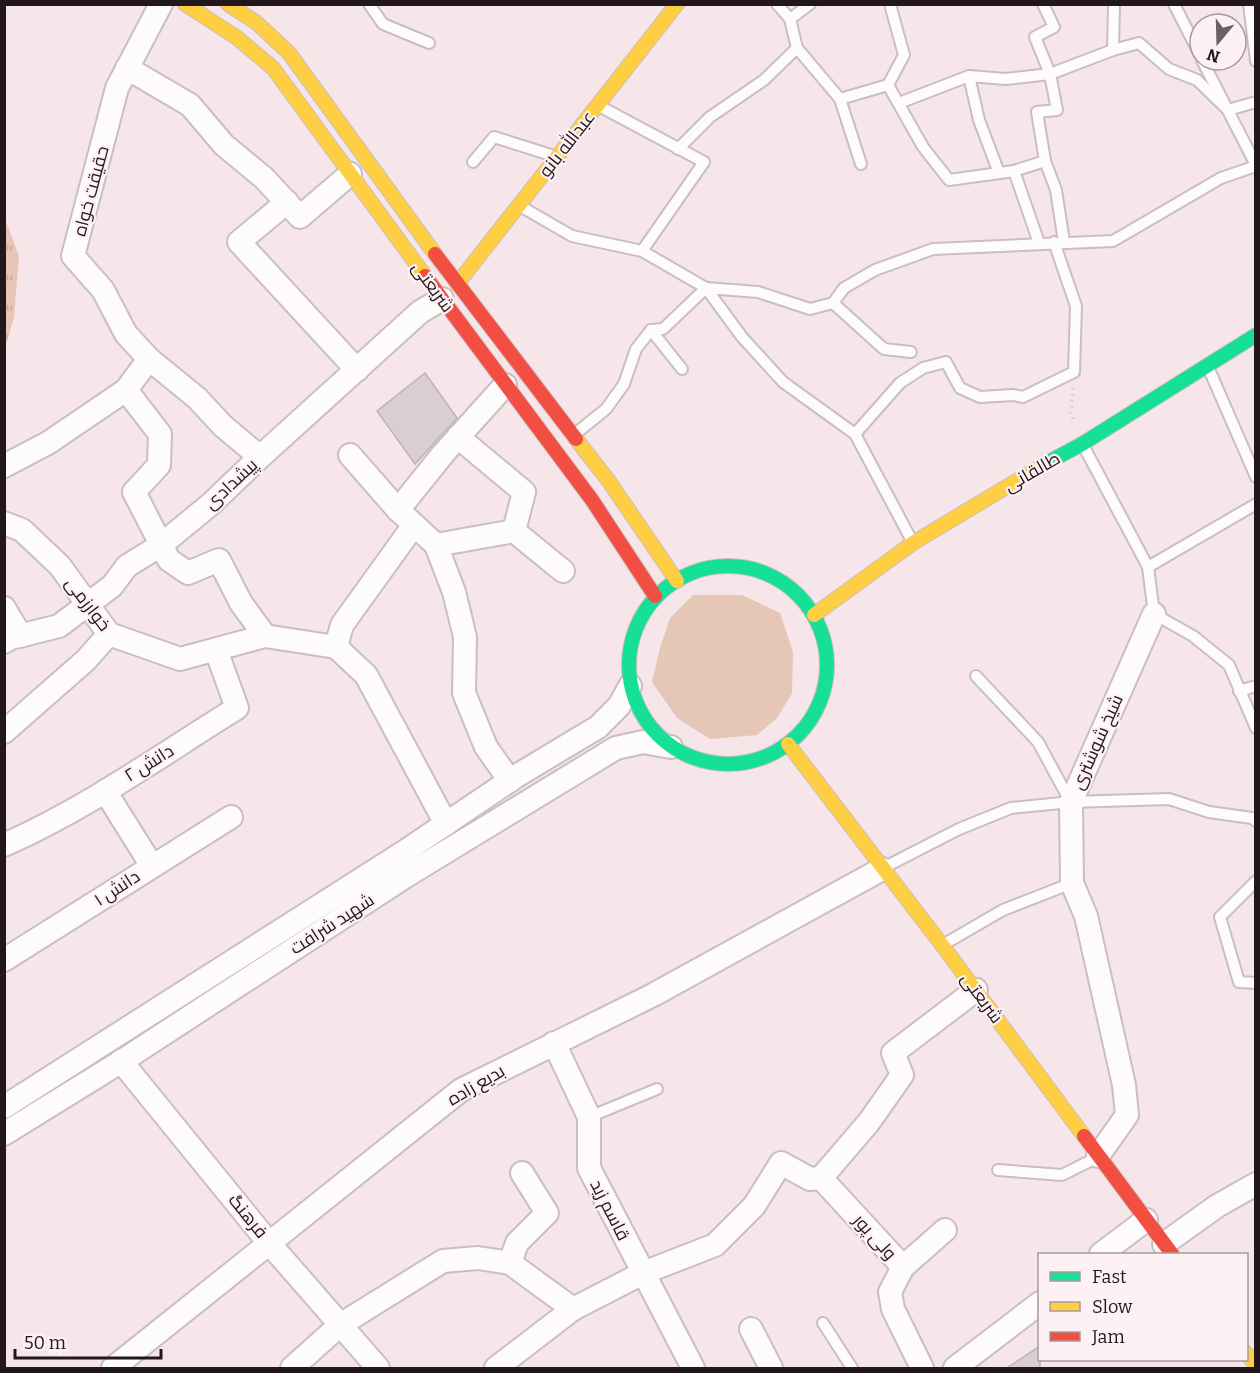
<svg xmlns="http://www.w3.org/2000/svg" width="1260" height="1373" font-family="Bitter,Cairo,serif">
<defs>
<pattern id="park-tufts" width="24" height="20" patternUnits="userSpaceOnUse" patternTransform="scale(1.5)"><rect width="24" height="20" fill="#e6c6b6"/><path d="M3 7l-1-3M5 7V3M7 7l1-3M15 17l-1-3M17 17v-4M19 17l1-3" fill="none" stroke="#c5a99c"/></pattern>
</defs>
<rect width="100%" height="100%" fill="#f6e6ea"/>
<path fill="#e6c6b6" d="M693,595H742L780,613L793,652L792,693L777,718L757,735L710,739L677,718L652,682L660,648L670,618Z"/>
<path fill="url(#park-tufts)" d="M5,219L19,256L14,318L5,347Z"/>
<g fill="#d9ced3" stroke="#beb3b8" stroke-width="1.5">
<path d="M425,373L457,418L415,464L377,411Z"/>
<path d="M1040,1346V1368H1007Z"/>
</g>
<g fill="none" stroke-linecap="round" stroke-linejoin="round">
<defs>
<g id="lane">
<path d="M369,4L383,24L429,43"/>
<path d="M1043,4L1054,27L1035,37L1050,74L1057,110L1037,112L1045,161L1056,190L1064,242"/>
<path d="M1114,4L1113,50L1139,43L1169,69L1197,80L1228,110L1256,102"/>
<path d="M1174,4L1200,55"/>
<path d="M1249,4L1256,61"/>
<path d="M790,19L810,4"/>
<path d="M797,48L840,99L888,85L923,147L949,180L1014,171L1039,243"/>
<path d="M1202,60L1256,165"/>
<path d="M969,76L1006,79L1050,74L1113,50"/>
<path d="M888,85L904,55L890,4"/>
<path d="M840,99L861,164"/>
<path d="M899,103L969,76L979,120L999,173"/>
<path d="M601,107L704,162L642,251"/>
<path d="M678,149L710,117L764,80L797,48L790,19L777,4"/>
<path d="M473,162L494,137L554,156"/>
<path d="M1014,171L1045,161"/>
<path d="M520,206L572,236L642,251L706,288L742,337L783,382L855,434L912,541"/>
<path d="M833,303L884,349L911,352"/>
<path d="M651,330L682,369"/>
<path d="M1208,367L1256,477"/>
<path d="M575,434L606,409L624,384L636,349L651,330L663,329L706,288L758,292L810,309L833,303L844,288L875,270L933,249L1113,241L1221,178L1256,166"/>
<path d="M855,434L900,383L923,368L946,362L960,388L980,397L1013,395L1023,397L1074,372L1076,306L1054,242"/>
<path d="M1083,445L1148,567L1154,614L1193,636L1229,665L1256,728"/>
<path d="M1148,567L1256,504"/>
<path d="M976,676L1038,742L1070,801"/>
<path d="M1239,691L1256,686"/>
<path d="M885,867L959,829L1011,808L1071,802L1169,799L1209,812L1252,818L1256,821"/>
<path d="M1256,881L1220,917L1239,982L1256,983"/>
<path d="M946,943L1003,910L1072,883"/>
<path d="M589,1117L657,1089"/>
<path d="M998,1170L1062,1175L1098,1157"/>
<path d="M823,1323L852,1368"/>
</g>
<g id="street">
<path d="M161,4L117,88L73,256L103,290L126,334L149,359L197,398L223,426L260,457"/>
<path d="M127,68L190,105L224,145L264,178L300,217L350,174"/>
<path d="M287,202L239,242L357,370"/>
<path d="M149,359L126,390L160,434L159,465L134,492L169,560L188,573L219,560L241,603L265,636"/>
<path d="M458,437L524,492L514,531"/>
<path d="M350,455L398,510L436,545L454,592L465,637L464,693L486,747L510,781"/>
<path d="M4,466L48,443L126,390"/>
<path d="M398,510L443,454L505,385"/>
<path d="M4,523L22,530L60,566L109,634L180,659L265,636L336,647L366,675L446,824"/>
<path d="M436,545L514,531L563,571"/>
<path d="M4,608L21,636"/>
<path d="M4,642L11,638L59,626L112,586L127,566L161,545L212,503L260,457L420,312L442,299"/>
<path d="M336,647L342,625L414,525"/>
<path d="M4,732L86,660L109,634"/>
<path d="M105,791L152,866"/>
<path d="M4,845C86,809 161,755 237,708L216,650"/>
<path d="M4,960L231,817"/>
<path d="M554,1043L589,1117V1168L693,1368"/>
<path d="M121,1061L269,1243L378,1368"/>
<path d="M4,1107L404,852L518,775L598,727L619,706L630,686"/>
<path d="M4,1134L122,1061L406,876L616,748L643,742L671,747"/>
<path d="M1098,1156L1127,1115L1124,1085L1086,916L1072,883L1071,802L1154,614"/>
<path d="M821,1178L869,1122L902,1075L893,1053L976,990"/>
<path d="M821,1178L903,1267L890,1292L893,1309L922,1368"/>
<path d="M1164,1244L1217,1206L1256,1184"/>
<path d="M1101,1254L1146,1220"/>
<path d="M510,1263L517,1243L547,1213L522,1173"/>
<path d="M903,1267L945,1230"/>
<path d="M751,1329L771,1368"/>
<path d="M113,1368L461,1090L653,995L882,869"/>
<path d="M292,1368L340,1325L443,1261L478,1258L510,1263L573,1309"/>
<path d="M496,1368L573,1309L643,1273L715,1245L754,1206L781,1163L810,1179L821,1178"/>
<path d="M955,1368L1040,1303"/>
</g>
<g id="fast">
<path d="M1043,465L1082,444L1256,335"/>
<circle cx="728" cy="665" r="99"/>
</g>
<g id="slow">
<path d="M185,4L236,37L273,68L425,276"/>
<path d="M228,4L257,23L289,53L435,254"/>
<path d="M457,284L677,4"/>
<path d="M576,439L608,480L677,581"/>
<path d="M814,615L913,543L1043,465"/>
<path d="M788,744L942,945L1084,1136"/>
<path d="M1246,1353L1256,1365"/>
</g>
<g id="jam">
<path d="M435,254L576,439"/>
<path d="M425,276L592,500L655,596"/>
<path d="M1084,1136L1172,1254"/>
</g>
</defs>
<use href="#lane" stroke="#cabec1" stroke-width="14"/>
<use href="#street" stroke="#cabec1" stroke-width="26"/>
<use href="#fast" stroke="#cabec1" stroke-width="16"/>
<use href="#slow" stroke="#cabec1" stroke-width="16"/>
<use href="#jam" stroke="#cabec1" stroke-width="16"/>
<path stroke="#d3cfd0" stroke-width="4" stroke-dasharray="1.5 4.5" stroke-linecap="butt" d="M1073,388L1071,413L1074,422"/>
<use href="#lane" stroke="#fefbfc" stroke-width="10"/>
<use href="#street" stroke="#fefbfc" stroke-width="22"/>
<use href="#fast" stroke="#16e098" stroke-width="14"/>
<use href="#slow" stroke="#ffcf43" stroke-width="14"/>
<use href="#jam" stroke="#f24e42" stroke-width="14"/>
</g>
<g text-anchor="middle" dominant-baseline="central" stroke-width="4.5" stroke-linejoin="round" paint-order="stroke">
<g font-size="18" fill="#22181b" stroke="#fef1f4">
<text transform="translate(567 144) rotate(-52)">عبدالله بانو</text>
<text transform="translate(91 191) rotate(-75)">حقیقت خواه</text>
<text transform="translate(433 287) rotate(54)">شریعتی</text>
<text transform="translate(1032 472) rotate(-30)">طالقانی</text>
<text transform="translate(231 484) rotate(-43)">پیشدادی</text>
<text transform="translate(88 604) rotate(53)">خوارزمی</text>
<text transform="translate(1097 742) rotate(-66)">شیخ شوشتری</text>
<text transform="translate(149 763) rotate(-32)">دانش ۲</text>
<text transform="translate(117 888) rotate(-33)">دانش ۱</text>
<text transform="translate(332 924) rotate(-33)">شهید شرافت</text>
<text transform="translate(982 998) rotate(54)">شریعتی</text>
<text transform="translate(476 1085) rotate(-30)">بدیع زاده</text>
<text transform="translate(610 1210) rotate(63)">قاسم زید</text>
<text transform="translate(248 1216) rotate(51)">فرهنگ</text>
<text transform="translate(875 1237) rotate(48)">ولی پور</text>
</g>
</g>
<rect width="1260" height="1373" fill="none" stroke="#22181b" stroke-width="12"/>
<rect x="1038" y="1253" width="210" height="108" fill="#fef1f4" stroke="#a69a9d" stroke-width="1.5"/>
<rect x="1050" y="1272" width="30" height="9" fill="#16e098" stroke="#a69a9d" stroke-width="1.5"/>
<text x="1092" y="1283" font-size="18" fill="#22181b">Fast</text>
<rect x="1050" y="1302" width="30" height="9" fill="#ffcf43" stroke="#a69a9d" stroke-width="1.5"/>
<text x="1092" y="1313" font-size="18" fill="#22181b">Slow</text>
<rect x="1050" y="1332" width="30" height="9" fill="#f24e42" stroke="#a69a9d" stroke-width="1.5"/>
<text x="1092" y="1343" font-size="18" fill="#22181b">Jam</text>
<g transform="translate(1218 42) rotate(199)"><circle r="28" fill="#fef1f4" stroke="#a69a9d" stroke-width="1.5"/>
<path d="M0-4.5L10 22L0 15L-10 22Z" fill="#6c6063"/>
<text y="-9" font-size="16" font-weight="bold" text-anchor="middle" fill="#22181b">N</text>
</g>
<path d="M15 1349v9h146v-9" fill="none" stroke="#22181b" stroke-width="3"/>
<text x="24" y="1349" font-size="18" fill="#22181b" stroke="#fef1f4" stroke-width="4.5" paint-order="stroke">50 m</text>
</svg>
